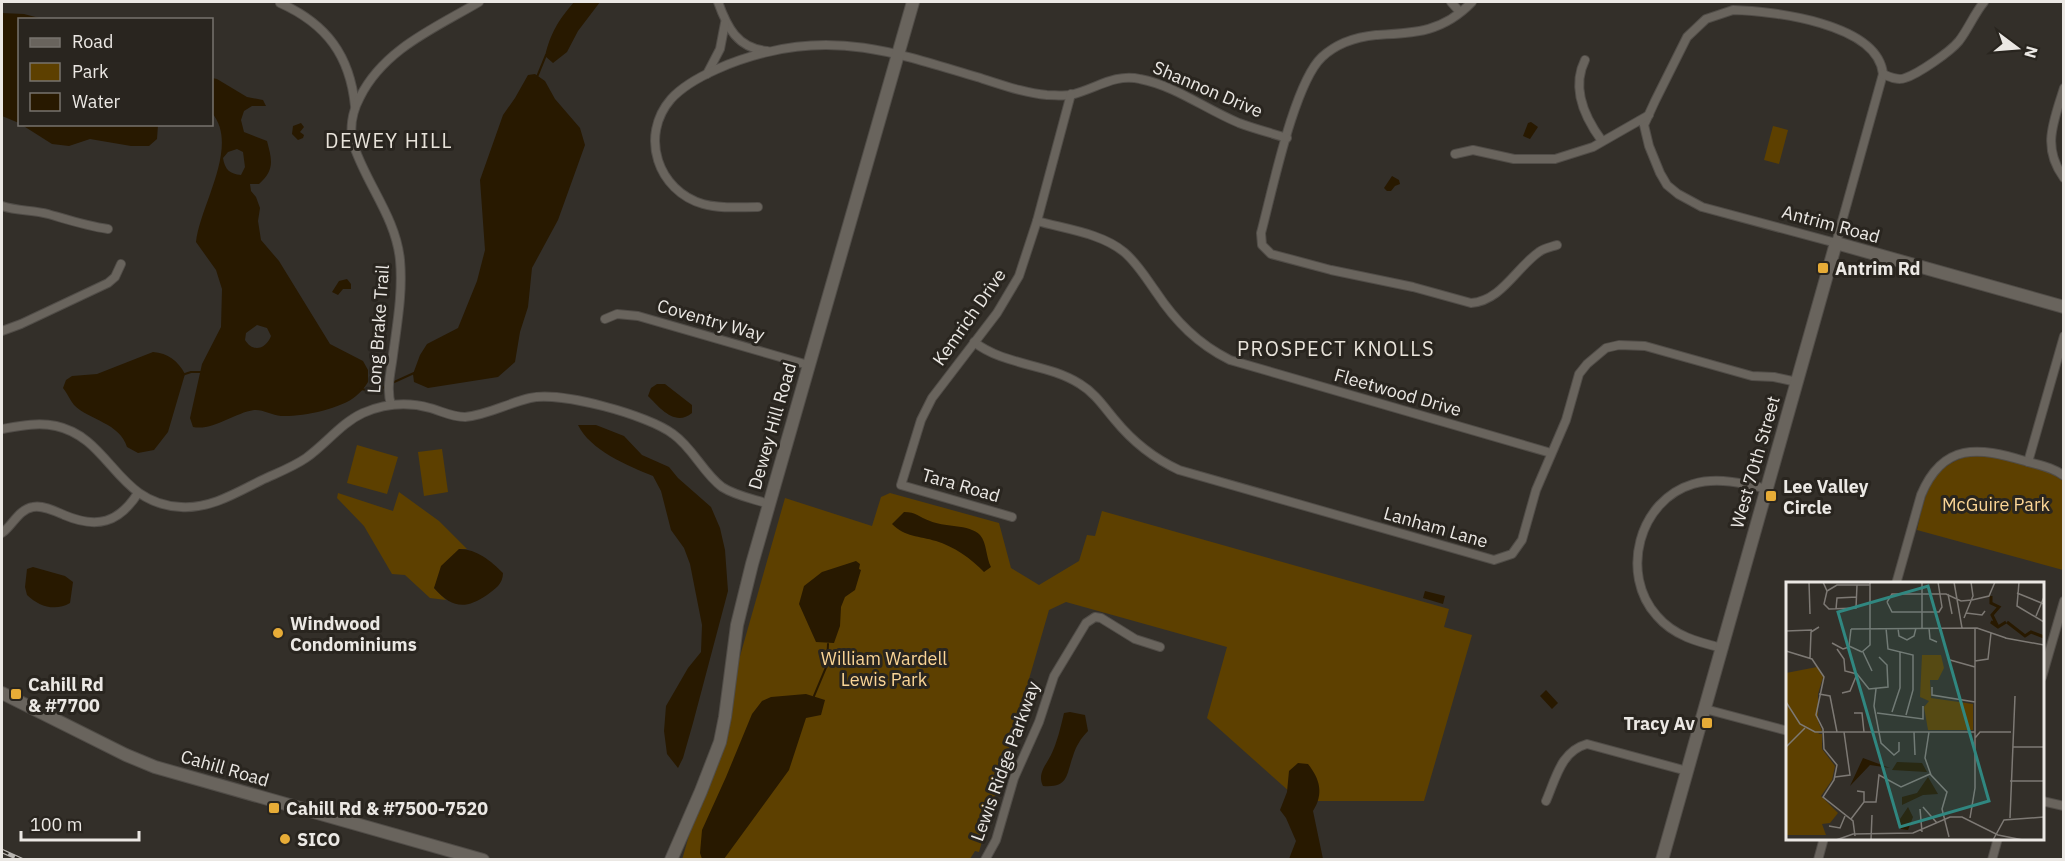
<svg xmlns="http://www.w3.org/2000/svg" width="2065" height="861" font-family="'IBM Plex Sans',sans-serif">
<rect width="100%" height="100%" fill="#332f29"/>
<g fill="#5d4000">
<path d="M1773,126L1788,130L1779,164L1764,160Z"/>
<path d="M357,445L398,457L387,494L347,483Z"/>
<path d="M442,449L448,492L424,496L418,452Z"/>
<path d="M1979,454C2004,457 2043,466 2063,481V570L1917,530C1926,489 1932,462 1979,454Z"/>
<path d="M399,492L439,521L467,549H459L434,588L446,600L430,598L405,575L392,574L364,526L337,498L338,493L393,511Z"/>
<path d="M890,493L999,523L1011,568L1039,585L1079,561L1087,535L1095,536L1102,511L1449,609L1444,627L1472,635L1424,801H1300L1207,718L1227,647L1066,602L1049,610L979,852L975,851L970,859L682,860L785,498L872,526L881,497Z"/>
</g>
<g fill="#281900" fill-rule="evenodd">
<path d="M574,2H600L578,31L567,52L553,63L545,56C551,32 558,21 574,2Z"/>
<path d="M2,13L24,14L43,19L20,20L19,123L2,116Z"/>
<path d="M535,74L545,81L555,99L580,128L585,145L558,220L532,268L528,307L520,332L515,362L498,377L428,388L414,382L413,374L420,355L427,344L458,328L477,281L485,250L480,180L503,115L515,98L528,75Z"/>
<path d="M212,78L217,79L247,97L263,100L266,106H252L244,111L241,120L244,132L267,141C272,160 275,170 259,184H250L251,191L256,197L260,208L258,221L261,240L279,261L330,344L363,361L368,370V382C365,387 361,392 356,396C341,409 301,417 281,416C272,415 262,409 254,410C234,413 213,431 193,427L190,418L202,364L221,327L222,289L216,270L196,242C200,205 240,146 212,113ZM237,149L243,152L245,167L241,175C230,174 225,170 223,158L228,152ZM257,325L267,328L271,336C266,349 253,353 245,340L246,333Z"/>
<path d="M1531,122L1538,127L1530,139L1523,136L1528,123Z"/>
<path d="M301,123L304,127L300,132L304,135L303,138L298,140L292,134L293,126Z"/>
<path d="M158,125L157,139L149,146H131L90,139L69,146L52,144L22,125Z"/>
<path d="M1392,176L1399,180L1400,184L1395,186L1391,191H1387L1384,188Z"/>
<path d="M347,279L351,284V289H343L338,295L332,292L339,281Z"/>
<path d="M153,352C168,353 178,361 185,374L168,432L154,450L138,453L127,447C120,423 89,420 74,405C70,400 67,393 63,388L66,380L72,376L97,374Z"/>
<path d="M657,384H665L692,405V413C675,427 660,408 648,396L651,388Z"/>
<path d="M578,425H596L624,436L642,455L669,467L678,478L711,507L720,528L725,550L728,591L693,723L683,758L678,768L667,754L664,731L666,706L688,668L701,652L702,625L690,564L684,548L671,530L661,491L653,476C628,466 590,450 578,425Z"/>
<path d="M904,512C916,512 919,517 930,521C942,527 970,524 980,535C987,543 986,558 991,567L984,572C972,559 953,546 936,541C919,536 905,537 892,524Z"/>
<path d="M459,549C477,549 491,561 503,573C503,584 495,589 487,595C465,610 452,608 434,588L441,566Z"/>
<path d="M856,561L860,564L859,569L861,570L855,590L845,597L841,607L840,626L834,643L816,642L799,604L804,586L822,572Z"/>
<path d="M33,567L65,576L73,582L70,603C55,612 38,606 27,595L25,587L27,569Z"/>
<path d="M1425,591L1445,596L1443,604L1423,598Z"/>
<path d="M1546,690L1558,703L1552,709L1540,696Z"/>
<path d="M806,694L825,700L821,715L806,718L789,770L724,859H702L700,853L702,830L726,777L752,714L762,701L771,697Z"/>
<path d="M1070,712L1085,715L1088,731C1081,738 1076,746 1073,756C1066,775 1069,788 1043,786C1037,774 1046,765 1051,755C1057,743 1061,726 1064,713Z"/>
<path d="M1298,763L1308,764C1320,779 1324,794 1313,811L1323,859H1289L1296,841L1286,818L1280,810L1287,792L1289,771Z"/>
</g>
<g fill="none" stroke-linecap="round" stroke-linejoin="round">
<g stroke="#281900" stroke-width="2">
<path d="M537,77L546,55"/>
<path d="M182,375L191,372H203"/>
<path d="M392,383L414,373"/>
<path d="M360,389L375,391L387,386"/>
<path d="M814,696L827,665L828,644"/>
</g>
<defs>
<g id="street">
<path d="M718,2C727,27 737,48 767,51"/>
<path d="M1451,2L1460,12"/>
<path d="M1472,2C1443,32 1416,33 1376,35C1356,37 1337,43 1322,57C1294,83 1272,192 1261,233L1262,245L1271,254L1331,270L1413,287L1471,303C1501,301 1516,268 1539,252C1544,248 1551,247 1557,245"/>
<path d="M280,3C327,24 350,56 355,106"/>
<path d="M1733,10C1772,11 1878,23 1883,74L1836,243L1702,207L1678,194L1667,185L1660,173L1649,146L1644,125L1655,101L1687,37L1706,19Z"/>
<path d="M1585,60C1571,88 1585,118 1602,141"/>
<path d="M707,74L720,49L725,23"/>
<path d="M1883,74C1890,77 1898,81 1905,78C1918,74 1950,52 1959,41C1969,28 1974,14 1984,2"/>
<path d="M2064,88C2054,121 2041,147 2064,178"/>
<path d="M1455,154L1473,150L1514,159H1555L1593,147L1649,115"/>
<path d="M2,206C17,211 33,210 48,214C69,220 87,226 108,229"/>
<path d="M758,207C740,207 721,209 703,204C658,191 639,136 671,99C692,76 738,59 768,52C845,33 905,56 977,77C1000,84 1023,93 1047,95C1055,95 1063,96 1070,95C1094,90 1114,73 1140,79C1176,86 1205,109 1239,123C1255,129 1271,133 1287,138"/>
<path d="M1037,221C1065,229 1101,233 1124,252C1137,263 1146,278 1156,292C1176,322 1198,344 1230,360L1551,453"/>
<path d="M605,319L617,314L638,316L808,365"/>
<path d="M2,331L21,324L108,283L115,277L121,264"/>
<path d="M974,342C1005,366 1047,363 1080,384C1095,393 1104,407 1115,420C1133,442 1153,458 1179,470L1494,560L1512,554L1522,540L1536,490L1566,420L1579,374L1587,364L1606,348L1619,345L1645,346L1752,376L1774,377L1797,382"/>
<path d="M391,405C386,388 391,372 393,355C397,324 403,292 400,260C396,218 367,185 354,146C349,130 352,112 360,97C384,49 435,28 479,2"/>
<path d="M2,429C19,426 38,422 56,426C111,438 116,504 181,507C210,509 236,493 262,480C277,473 293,467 306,458C326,444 341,423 363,413C384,404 408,402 430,408C441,411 452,417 465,417C488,415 508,403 530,398C561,391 648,415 673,434C693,448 703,473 722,487C736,496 754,499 769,504"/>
<path d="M2028,462L2064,336"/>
<path d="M1012,517L901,485L921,420L932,398L997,313L1019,276L1037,221L1071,94"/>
<path d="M2,533C12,526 19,509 33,507C43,505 55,511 64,515C97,529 119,523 138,493"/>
<path d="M1896,584L1921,495C1943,442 1979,447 2025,461C2038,465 2053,467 2064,476"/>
<path d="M1722,648C1698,642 1674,636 1657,616C1619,574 1639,500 1693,484C1717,477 1743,483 1767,489"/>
<path d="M2042,677L2064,601"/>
<path d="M1705,709L1788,731"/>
<path d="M1546,801C1556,778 1561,751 1587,744L1687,771"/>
<path d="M2042,801L2064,806"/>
<path d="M985,860L996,840L1014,778L1039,722L1054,676L1086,623L1095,617L1101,618L1135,639L1160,647"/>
<path d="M1818,860L1824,838"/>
<path d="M1992,860L1998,838"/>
</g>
<g id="secondary">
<path d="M2,693L126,755L155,767L483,860"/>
<path d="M671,860L701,791L720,742L725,717L737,625L752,564L913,2"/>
<path d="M1662,860L1836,243L2064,307"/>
</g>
</defs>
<use href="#street" stroke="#514d48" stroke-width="10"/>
<use href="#secondary" stroke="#514d48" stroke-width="14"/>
<use href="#street" stroke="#69645d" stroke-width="8"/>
<use href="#secondary" stroke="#69645d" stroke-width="12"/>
<defs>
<path id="rail" d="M2,851L22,860"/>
</defs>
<use href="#rail" stroke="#b9b6b1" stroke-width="4.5"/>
<use href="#rail" stroke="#29251f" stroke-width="2" stroke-dasharray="7" stroke-linecap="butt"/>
</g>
<g fill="#e7ac37" stroke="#29251f" stroke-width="2">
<rect x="1817" y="262" width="12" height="12" rx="3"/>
<rect x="1765" y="490" width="12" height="12" rx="3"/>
<circle cx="278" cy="633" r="6"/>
<rect x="10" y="688" width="12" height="12" rx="3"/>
<rect x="1701" y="717" width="12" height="12" rx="3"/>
<rect x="268" y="802" width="12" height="12" rx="3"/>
<circle cx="285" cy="839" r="6"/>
</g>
<g text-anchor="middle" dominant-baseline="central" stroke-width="6" stroke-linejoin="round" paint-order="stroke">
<g font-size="18" fill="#ebe8e4" stroke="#29251f">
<text transform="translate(1208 89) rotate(23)">Shannon Drive</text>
<text transform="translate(1831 224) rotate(15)">Antrim Road</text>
<text transform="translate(969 317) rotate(-55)">Kemrich Drive</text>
<text transform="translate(711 320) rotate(16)">Coventry Way</text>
<text transform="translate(378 329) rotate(-86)">Long Brake Trail</text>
<text transform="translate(1398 392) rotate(16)">Fleetwood Drive</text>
<text transform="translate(772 426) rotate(-74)">Dewey Hill Road</text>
<text transform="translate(1755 462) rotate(-74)">West 70th Street</text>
<text transform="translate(961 485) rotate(16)">Tara Road</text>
<text transform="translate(1436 527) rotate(16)">Lanham Lane</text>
<text transform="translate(1005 761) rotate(-70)">Lewis Ridge Parkway</text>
<text transform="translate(225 768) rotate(16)">Cahill Road</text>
</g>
<g font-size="18" font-weight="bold" fill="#ebe8e4" stroke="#29251f" text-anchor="start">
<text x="1835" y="268">Antrim Rd</text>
<text x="1783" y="486">Lee Valley<tspan x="1783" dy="21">Circle</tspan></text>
<text x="290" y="623">Windwood<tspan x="290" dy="21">Condominiums</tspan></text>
<text x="28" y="684">Cahill Rd<tspan x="28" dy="21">&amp; #7700</tspan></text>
<text x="1695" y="723" text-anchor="end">Tracy Av</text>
<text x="286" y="808">Cahill Rd &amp; #7500-7520</text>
<text x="297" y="839">SICO</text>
</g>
<g font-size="18" fill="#fbd596" stroke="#29251f">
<text x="1996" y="504">McGuire Park</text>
<text x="884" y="658">William Wardell<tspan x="884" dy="21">Lewis Park</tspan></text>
</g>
<g font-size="20" letter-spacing="1.5" fill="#e8e3da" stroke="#29251f">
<text x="389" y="140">DEWEY HILL</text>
<text x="1336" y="348">PROSPECT KNOLLS</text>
</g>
</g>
<g transform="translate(1786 582)">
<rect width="258" height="258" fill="#332f29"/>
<path d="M136,73H155L158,86L152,98H144L145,116L187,122V148H142L138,125L143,119L134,115ZM31,85L37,95L32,112V139L36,149L32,152H36V167L49,184L46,198L35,214L52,231L44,241L36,242L40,253H0V91Z" fill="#5d4000"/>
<path d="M77,176L104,186L84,183L64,204ZM111,180L136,181L141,190L106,188ZM142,195L152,212L137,213L116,223V215L131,211ZM122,225L127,235L122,248L115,247L114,237Z" fill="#281900"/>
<path fill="none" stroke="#281900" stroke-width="3" d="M205,14V21L213,25L206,33L210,41L205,40L212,45L220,40M221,40L239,54L245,50L258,55"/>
<path fill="none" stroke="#7d7974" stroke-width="1.5" d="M23,0L24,32M37,0L41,9L38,22L43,27L70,26L71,3M136,0V46M168,0L176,46M233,0L231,24L258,40M41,9L51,3H84M231,11L258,22M162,12L166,32M101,20L106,12H160L175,19L186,18L203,14L209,0M101,20L106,30H153L156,25L152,0M50,27L51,16L71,15M180,31L196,33L199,29M250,34L258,15M178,36L187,14L185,0M100,46L102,67L127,73V108L120,133M112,46L113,54L121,58L128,54L130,46M143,46L144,57L151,60M65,47L191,46L220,56M65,47L63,64L76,70M0,49L26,48M219,56L258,63M46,61L57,67L63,65M51,67L58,77L59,89L71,92L83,107L102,105L101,83L93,75M0,69L26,77L38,95L30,133L37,147L38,167L51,183L48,198L37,215L67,239L69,254M76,70L84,63V0M77,70L86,89M24,76L25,50L33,45M164,78L189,85M189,79L202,77L205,51M146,105V113L189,120M90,107L88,124L95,161L108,173L113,169V160M56,111L64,109L71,92M33,112L44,114L51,150M0,120L14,142L29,150H189M106,130L114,106V70M68,131H76L78,150M91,131L137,137V124M128,150L129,173M143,150L139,176L145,193L161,210L156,227L163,255M189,156L194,150H225M0,165L19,146M227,165H258M49,195L64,193L58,150M224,199H258M78,220H90L93,193L115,205L144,192M137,225L151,241M134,227L136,250M184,236L189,206V46M224,236L229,114M65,237L78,220V210L71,209M43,244L54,246L59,234M50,258L67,252L127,251L164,235H176L212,253L237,258M85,258L86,233M207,258L218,238L258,235"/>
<path fill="#308780" fill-opacity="0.15" stroke="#308780" stroke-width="3" d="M142,4L203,219L114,245L52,30Z"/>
<rect width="258" height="258" fill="none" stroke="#ebe8e4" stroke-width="3"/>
</g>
<rect width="2065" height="861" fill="none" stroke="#ebe8e4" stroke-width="6"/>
<rect x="18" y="18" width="195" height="108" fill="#29251f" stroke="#77736e" stroke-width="1.5"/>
<rect x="30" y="38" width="30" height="9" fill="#69645d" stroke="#77736e" stroke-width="1.5"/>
<text x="72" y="48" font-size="18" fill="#ebe8e4">Road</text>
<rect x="30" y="63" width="30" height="18" fill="#5d4000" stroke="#77736e" stroke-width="1.5"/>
<text x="72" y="78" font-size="18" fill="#ebe8e4">Park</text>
<rect x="30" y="93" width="30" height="18" fill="#281900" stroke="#77736e" stroke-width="1.5"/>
<text x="72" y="108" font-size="18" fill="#ebe8e4">Water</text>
<g transform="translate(2017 48) rotate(106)" stroke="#29251f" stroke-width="4.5" paint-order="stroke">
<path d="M0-4.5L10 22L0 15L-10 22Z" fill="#ebe8e4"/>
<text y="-9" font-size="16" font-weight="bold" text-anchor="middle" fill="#ebe8e4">N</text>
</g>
<path d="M21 831v9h118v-9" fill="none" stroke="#ebe8e4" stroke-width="3"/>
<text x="30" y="831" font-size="18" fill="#ebe8e4" stroke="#29251f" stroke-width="4.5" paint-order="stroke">100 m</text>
</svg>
